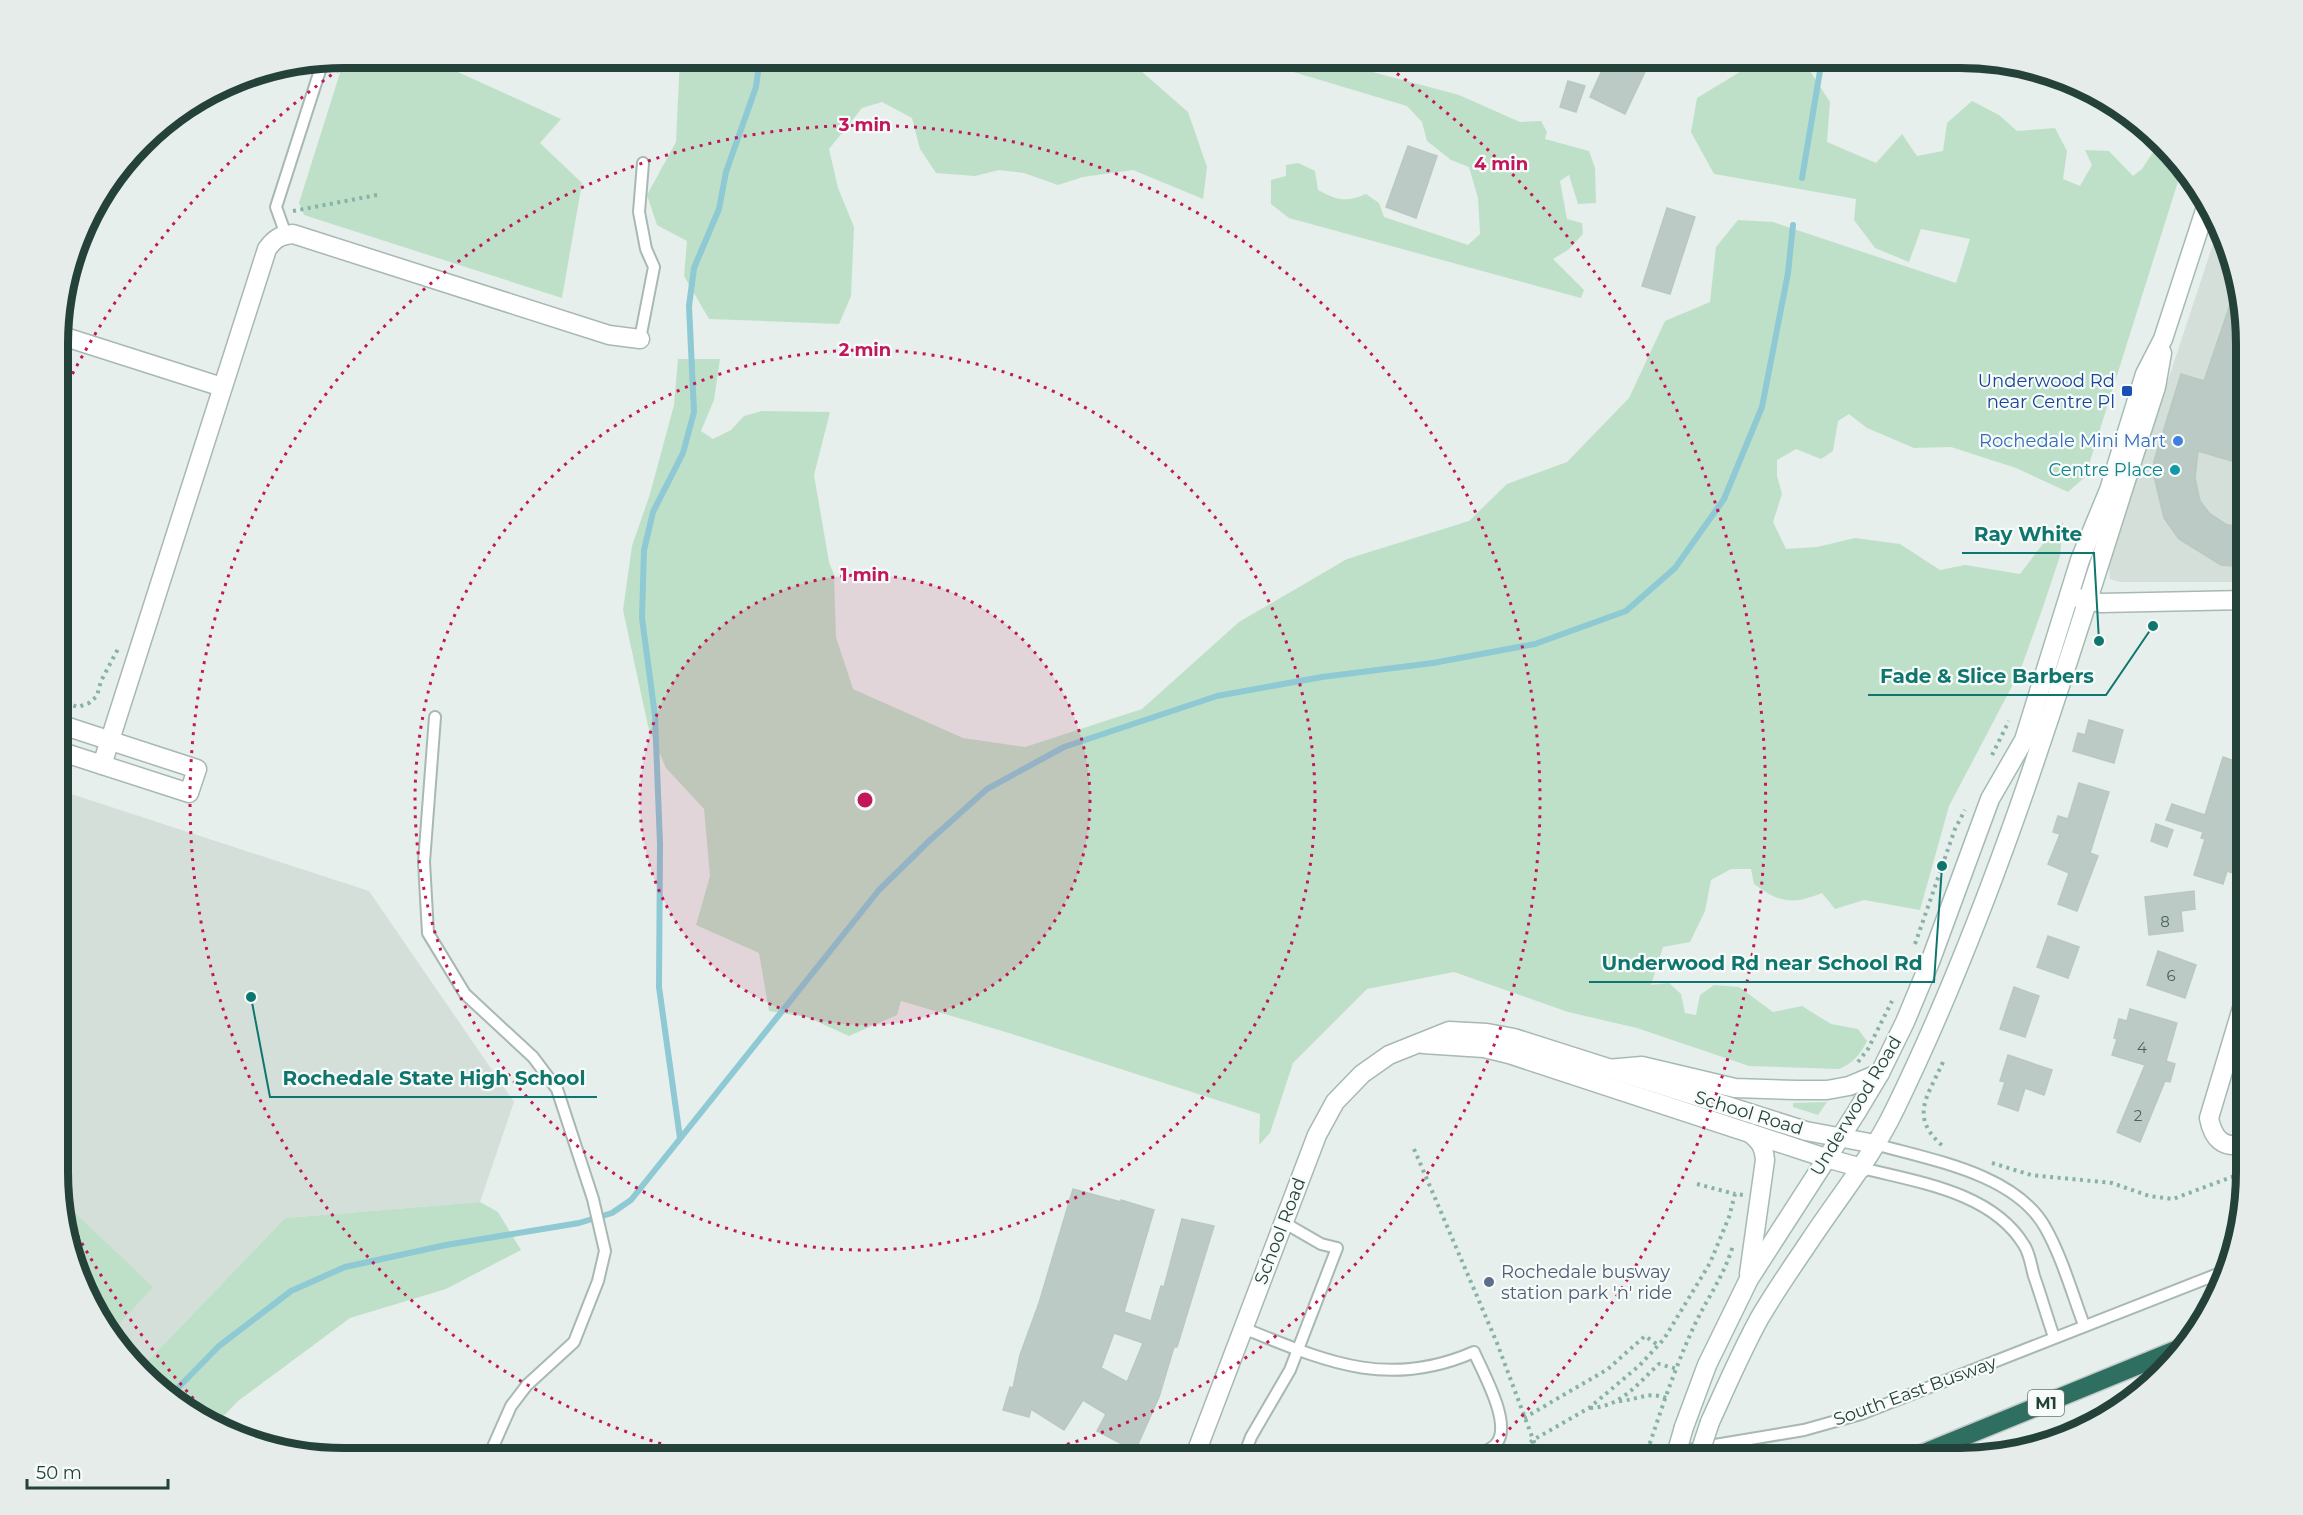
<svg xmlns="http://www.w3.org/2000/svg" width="2303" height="1515" font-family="Montserrat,sans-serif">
<rect width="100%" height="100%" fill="#e6efeb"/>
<g fill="#d4dfda">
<path d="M2217,232L2245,325V582H2120L2110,579L2109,567L2121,523Z"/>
<path d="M59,790L369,891L514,1102L480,1202L285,1218L143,1366L96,1315L59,1209Z"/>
</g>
<g fill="#bfe0c8">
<path d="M345,57H425L561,119L540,143L582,183L562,298L304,215L299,203Z"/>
<path d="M680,57H1125L1188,112L1207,167L1203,199L1133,170L1083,177L1058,185L1024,173L999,170L975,176L936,173L920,149L912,118L882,102L862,108L829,149L838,188L854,227L851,296L839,324L709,319L684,276L687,241L657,225L647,195L676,142Z"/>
<path d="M1243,57H1316L1459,95L1520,122L1541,121L1547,132L1545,139L1589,151L1595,168L1596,203L1578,204L1569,175L1560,181L1567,219L1582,223L1583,234L1568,250L1553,259L1584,290L1581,298L1289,218L1271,204V180L1286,176V165L1298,163L1315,171L1318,190C1337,200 1345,203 1366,194L1379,203L1384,217L1468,245L1480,234L1478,198L1469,167L1451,160L1427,141L1422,122L1407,106Z"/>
<path d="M1804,62L1830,102L1827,142L1876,163L1902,134L1917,156L1943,151L1947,123L1972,101L1999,115L2017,131L2055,128L2067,151L2063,179L2080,186L2092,165L2085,150L2109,151L2133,176L2142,169L2157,146L2181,172L2085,477L2068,492L2016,468L1951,447L1914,448L1867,428L1849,414L1838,421L1833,451L1821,459L1796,449L1777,460V476L1782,494L1773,522L1786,549L1817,547L1855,538L1900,544L1940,570L1965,565L2020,574L2048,537L2063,522L2060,556L2042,610L2020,671L1949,806L1920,910L1864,900L1835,909L1822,893C1792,905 1780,903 1754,884L1751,869H1731L1711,880L1705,911L1690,942L1663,947L1651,985L1669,983L1681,994L1685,1013L1696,1015L1700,995L1714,985L1739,987L1773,1012L1802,1006L1831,1024L1858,1029L1867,1041C1860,1055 1853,1063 1839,1069L1749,1066L1637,1028L1568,1012L1454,972L1367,989L1293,1063L1270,1133L1259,1145L1260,1114L1009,1033L901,1001L897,1015L849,1036L807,1017L769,1011L759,953L696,925L710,876L704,809L666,768L648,726L623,610L632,546L650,494L674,405L678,359H720L714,400L701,431L713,439L731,430L744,416L762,411L830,412L814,475L829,562L834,575L836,637L853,689L963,738L1025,747L1142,709L1239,622L1347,559L1469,521L1507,484L1567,462L1629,398L1665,321L1710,302L1716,247L1738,220L1773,222L1956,283L1970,239L1921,229L1909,262L1875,248L1854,220L1856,199L1714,174L1691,132L1697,98L1748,67Z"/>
<path d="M1827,1102L1818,1115L1793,1107V1103Z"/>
<path d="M59,1198L153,1287L112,1332L96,1315L59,1209Z"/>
<path d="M480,1202L498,1212L521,1250L446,1289L350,1318L238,1401L215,1425L184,1410L143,1366L285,1218Z"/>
</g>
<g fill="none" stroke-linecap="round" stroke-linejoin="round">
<g stroke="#8ec9d4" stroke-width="6">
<path d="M1802,178L1820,71L1826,57"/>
<path d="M680,1138L659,987L660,844L655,716L642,618L644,550L653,512L683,453L694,412L689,306L694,268L719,209L726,172L756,87L760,57"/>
<path d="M171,1395L219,1346L291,1291L345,1267L446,1245L579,1223L612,1213L631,1200L879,890L929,841L987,789L1064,747L1217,696L1322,677L1433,663L1535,644L1626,611L1675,568L1724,499L1762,407L1788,273L1793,225"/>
</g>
</g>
<g fill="#bbcac4" stroke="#b8c9c2" stroke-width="1.5" fill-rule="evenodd">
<path d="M1608,57H1652L1625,114L1590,97Z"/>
<path d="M1568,81L1585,86L1576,112L1560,107Z"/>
<path d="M1408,146L1437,156L1416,218L1386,207Z"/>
<path d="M1667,208L1695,217L1670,294L1642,286Z"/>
<path d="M2235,290L2245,325V348L2232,390L2245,394V430L2242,429L2232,461L2198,451L2195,478L2200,501L2209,513L2227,525L2245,526V567L2221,565L2179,539L2164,518L2154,476V461L2181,374L2204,381Z"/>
<path d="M2089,720L2123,730L2114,763L2073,751L2078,733L2085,735Z"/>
<path d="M2223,757L2238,762L2231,784L2245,789V801L2237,827L2245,830V836L2233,873L2227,871L2223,884L2194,875L2205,839L2201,838L2203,832L2166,820L2172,804L2205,815Z"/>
<path d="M2079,783L2109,792L2090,853L2098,856L2077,911L2058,904L2069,873L2048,864L2060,834L2053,832L2058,816L2068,819Z"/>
<path d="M2156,824L2173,830L2167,847L2151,841Z"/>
<path d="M2194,891L2195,909L2181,911L2183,931L2149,935L2145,897Z"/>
<path d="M2048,936L2079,947L2068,978L2037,967Z"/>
<path d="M2158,951L2196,965L2185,998L2147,985Z"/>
<path d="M2014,987L2039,996L2025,1037L2000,1029Z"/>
<path d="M2130,1009L2177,1023L2166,1061L2175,1064L2170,1082L2165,1081L2140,1142L2117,1132L2145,1065L2112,1055L2117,1039L2114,1038L2119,1019L2127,1021Z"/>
<path d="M2008,1055L2052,1070L2044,1095L2025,1088L2018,1111L1998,1104L2005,1082L2000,1081Z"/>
<path d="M1073,1189L1121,1202V1200L1154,1210L1124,1312L1151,1321L1161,1286L1164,1287L1182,1219L1214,1226L1177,1347H1174L1159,1397L1135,1451L1097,1431L1106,1414L1083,1400L1064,1430L1031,1409L1029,1417L1003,1410L1010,1387L1013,1388L1020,1355L1039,1303ZM1114,1333L1143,1343L1127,1382L1101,1368Z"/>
</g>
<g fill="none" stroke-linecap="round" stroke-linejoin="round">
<defs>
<g id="lane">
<path d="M286,235L276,207L323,61"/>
<path d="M640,339L654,267L646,249L639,212L643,163"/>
<path d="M435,717L424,862L428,933L465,994L533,1057L557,1089L593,1199L605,1251L598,1281L574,1342L527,1385L511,1406L488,1458"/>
<path d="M1875,1144C1930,1160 2014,1173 2045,1227C2062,1257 2072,1293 2084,1325"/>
<path d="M1862,1168C1917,1182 1992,1192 2024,1245C2030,1254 2031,1266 2034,1276C2041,1296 2047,1317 2054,1337"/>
<path d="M1243,1328C1325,1361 1387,1390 1474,1352C1483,1373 1513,1425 1496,1444C1491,1451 1475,1454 1467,1458"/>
<path d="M1672,1456L1697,1448L1804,1430L1861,1414L2228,1270"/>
<path d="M1243,1458L1251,1437L1290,1370L1337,1248L1321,1244L1283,1222"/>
</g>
<g id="street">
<path d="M59,335L222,387"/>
<path d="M2069,596L2101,603L2245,600"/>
<path d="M59,724L197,769L189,793L59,751"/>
<path d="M102,765L267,249C275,238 281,235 293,234L609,335L640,339"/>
<path d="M2245,998L2209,1118C2213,1139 2223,1149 2245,1144"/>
<path d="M1423,1044L1484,1048L1509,1054L1826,1158L1862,1168"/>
<path d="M1194,1458L1317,1135L1335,1102L1362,1074L1389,1055L1449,1031L1487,1033L1514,1038L1806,1131L1875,1144"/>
</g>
<g id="secondary">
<path d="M1607,1069L1642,1066L1735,1088L1796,1090H1827L1849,1086L1880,1073"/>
<path d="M1749,1274L1765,1160C1764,1147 1760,1141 1750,1133"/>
<path d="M1710,1422C1726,1387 1741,1352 1759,1319C1774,1293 1792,1267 1809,1242C1838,1198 1872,1157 1895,1109C2007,879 2077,629 2156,387L2162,353"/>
<path d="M1684,1427L1707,1365L1749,1279L1856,1113L1880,1073L1905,1022L1930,962L1990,799L2024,740L2080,560L2109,490L2145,374L2163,339L2208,201"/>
</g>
<path id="highway" d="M1914,1457L2178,1349"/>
</defs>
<use href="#lane" stroke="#a8b8b2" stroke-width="14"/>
<use href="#street" stroke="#a8b8b2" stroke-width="21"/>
<use href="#secondary" stroke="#a4bbb3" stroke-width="21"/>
<use href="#highway" stroke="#c2cac8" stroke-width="21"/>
<g stroke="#86b3a5" stroke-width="4" stroke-dasharray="3 4.5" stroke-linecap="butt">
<path d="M293,211L377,195"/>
<path d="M59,701L78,707L89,703L97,696L101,681L119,647"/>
<path d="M1992,755L2009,721"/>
<path d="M1915,944L1955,829L1965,810"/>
<path d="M1858,1062L1868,1049L1892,1001"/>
<path d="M1943,1062C1927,1098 1908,1117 1945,1148"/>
<path d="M1414,1149L1497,1343L1540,1458"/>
<path d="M1992,1163L2031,1175L2112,1183L2149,1196L2173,1199L2245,1172"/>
<path d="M1697,1184L1735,1194"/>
<path d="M1619,1401C1638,1400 1648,1391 1666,1398"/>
<path d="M1590,1408C1621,1407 1637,1384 1659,1364L1677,1369"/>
<path d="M1524,1418L1608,1369L1645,1336L1658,1345"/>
<path d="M1514,1458L1533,1440L1589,1408L1640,1365L1664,1339L1710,1263L1729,1217L1735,1194L1743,1195"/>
<path d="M1566,1458L1571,1456V1458"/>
<path d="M1645,1458C1660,1413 1675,1367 1695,1324C1708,1297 1725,1274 1733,1245"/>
</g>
<use href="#lane" stroke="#fff" stroke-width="10"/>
<use href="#street" stroke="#fff" stroke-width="18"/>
<use href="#secondary" stroke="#fff" stroke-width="18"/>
<use href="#highway" stroke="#2f6f62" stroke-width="18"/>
<defs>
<g id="secondary-bridge">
<path d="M1675,1458L1684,1427"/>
<path d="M1698,1458L1710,1422"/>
</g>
</defs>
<use href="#secondary-bridge" stroke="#a4bbb3" stroke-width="21" stroke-linecap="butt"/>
<use href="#secondary-bridge" stroke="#fff" stroke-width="18"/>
</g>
<circle cx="865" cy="800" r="225" fill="#c2185b" fill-opacity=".12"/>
<g fill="none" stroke="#c2185b" stroke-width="3" stroke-dasharray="3 6">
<circle cx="865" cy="800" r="225"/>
<circle cx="865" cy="800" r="450"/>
<path d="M713 1458A675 675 0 1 1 1017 1458"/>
<path d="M218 1425A900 900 0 0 1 60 1202M60 398A900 900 0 0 1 355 58M1375 58A900 900 0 0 1 1485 1453"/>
</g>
<rect fill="#1a4fb4" stroke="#f7fbf9" stroke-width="2" x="2121" y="385" width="12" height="12" rx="3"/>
<circle fill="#3f7fe0" stroke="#f7fbf9" stroke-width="2" cx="2178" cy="441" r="6"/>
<circle fill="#0f9aa8" stroke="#f7fbf9" stroke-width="2" cx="2175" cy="470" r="6"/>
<circle fill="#5c6f8a" stroke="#f7fbf9" stroke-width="2" cx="1489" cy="1282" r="6"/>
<g text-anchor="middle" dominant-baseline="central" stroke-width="4.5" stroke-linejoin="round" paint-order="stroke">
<g font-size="15" fill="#4a645c">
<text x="2165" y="921">8</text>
<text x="2171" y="975">6</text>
<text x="2142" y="1047">4</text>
<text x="2138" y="1115">2</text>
</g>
<rect fill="#f7fbf9" stroke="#637a73" stroke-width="1.5" x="2028" y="1390" width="36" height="26" rx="4.5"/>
<g font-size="16" font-weight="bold" fill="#24423a">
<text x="2046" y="1403">M1</text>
</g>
<g font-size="18" fill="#164399" stroke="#f7fbf9" text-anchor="end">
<text x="2115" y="381">Underwood Rd<tspan x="2115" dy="21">near Centre Pl</tspan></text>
</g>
<g font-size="18" fill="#366cbe" stroke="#f7fbf9" text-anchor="end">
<text x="2166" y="441">Rochedale Mini Mart</text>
</g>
<g font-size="18" fill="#0d838f" stroke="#f7fbf9" text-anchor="end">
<text x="2163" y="470">Centre Place</text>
</g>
<g font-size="18" fill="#24423a" stroke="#f7fbf9">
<text transform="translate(1856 1106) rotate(-59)">Underwood Road</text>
<text transform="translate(1749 1113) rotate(17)">School Road</text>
<text transform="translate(1280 1231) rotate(-69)">School Road</text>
<text transform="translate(1915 1391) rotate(-20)">South East Busway</text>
</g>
<g font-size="18" fill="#4e5e75" stroke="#f7fbf9" text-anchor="start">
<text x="1501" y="1272">Rochedale busway<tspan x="1501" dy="21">station park 'n' ride</tspan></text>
</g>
</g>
<path d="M0 0H2303V1515H0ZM344 68H1960A276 276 0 0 1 2236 344V1172A276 276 0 0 1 1960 1448H344A276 276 0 0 1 68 1172V344A276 276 0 0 1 344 68Z" fill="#e6ecea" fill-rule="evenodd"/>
<path fill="none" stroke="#24423a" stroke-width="8" d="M344 68H1960A276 276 0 0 1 2236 344V1172A276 276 0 0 1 1960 1448H344A276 276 0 0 1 68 1172V344A276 276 0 0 1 344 68Z"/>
<circle cx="865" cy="800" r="9" fill="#c2185b" stroke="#f7fbf9" stroke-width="3"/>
<g font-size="18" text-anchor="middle" font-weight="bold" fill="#c2185b" stroke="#f7fbf9" stroke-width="4.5" stroke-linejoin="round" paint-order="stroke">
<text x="865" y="131">3 min</text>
<text x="1501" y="170">4 min</text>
<text x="865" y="356">2 min</text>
<text x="865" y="581">1 min</text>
</g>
<path fill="none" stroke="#0f766e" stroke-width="2" d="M2099 641L2094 553H1962M2153 626L2106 695H1868M1942 866L1934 982H1589M251 997L270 1097H597"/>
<g fill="#0f766e" stroke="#f7fbf9" stroke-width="2">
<circle cx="2099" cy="641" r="6"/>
<circle cx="2153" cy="626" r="6"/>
<circle cx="1942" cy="866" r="6"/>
<circle cx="251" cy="997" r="6"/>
</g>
<g font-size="20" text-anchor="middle" font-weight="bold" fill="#0f766e" stroke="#f7fbf9" stroke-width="4.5" stroke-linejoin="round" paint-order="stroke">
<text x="2028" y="541">Ray White</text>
<text x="1987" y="683">Fade &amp; Slice Barbers</text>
<text x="1762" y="970">Underwood Rd near School Rd</text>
<text x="434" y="1085">Rochedale State High School</text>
</g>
<path d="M27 1479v9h141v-9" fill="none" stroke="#24423a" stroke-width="3"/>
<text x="36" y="1479" font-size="18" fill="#24423a" stroke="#f7fbf9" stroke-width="4.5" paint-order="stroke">50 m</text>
</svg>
